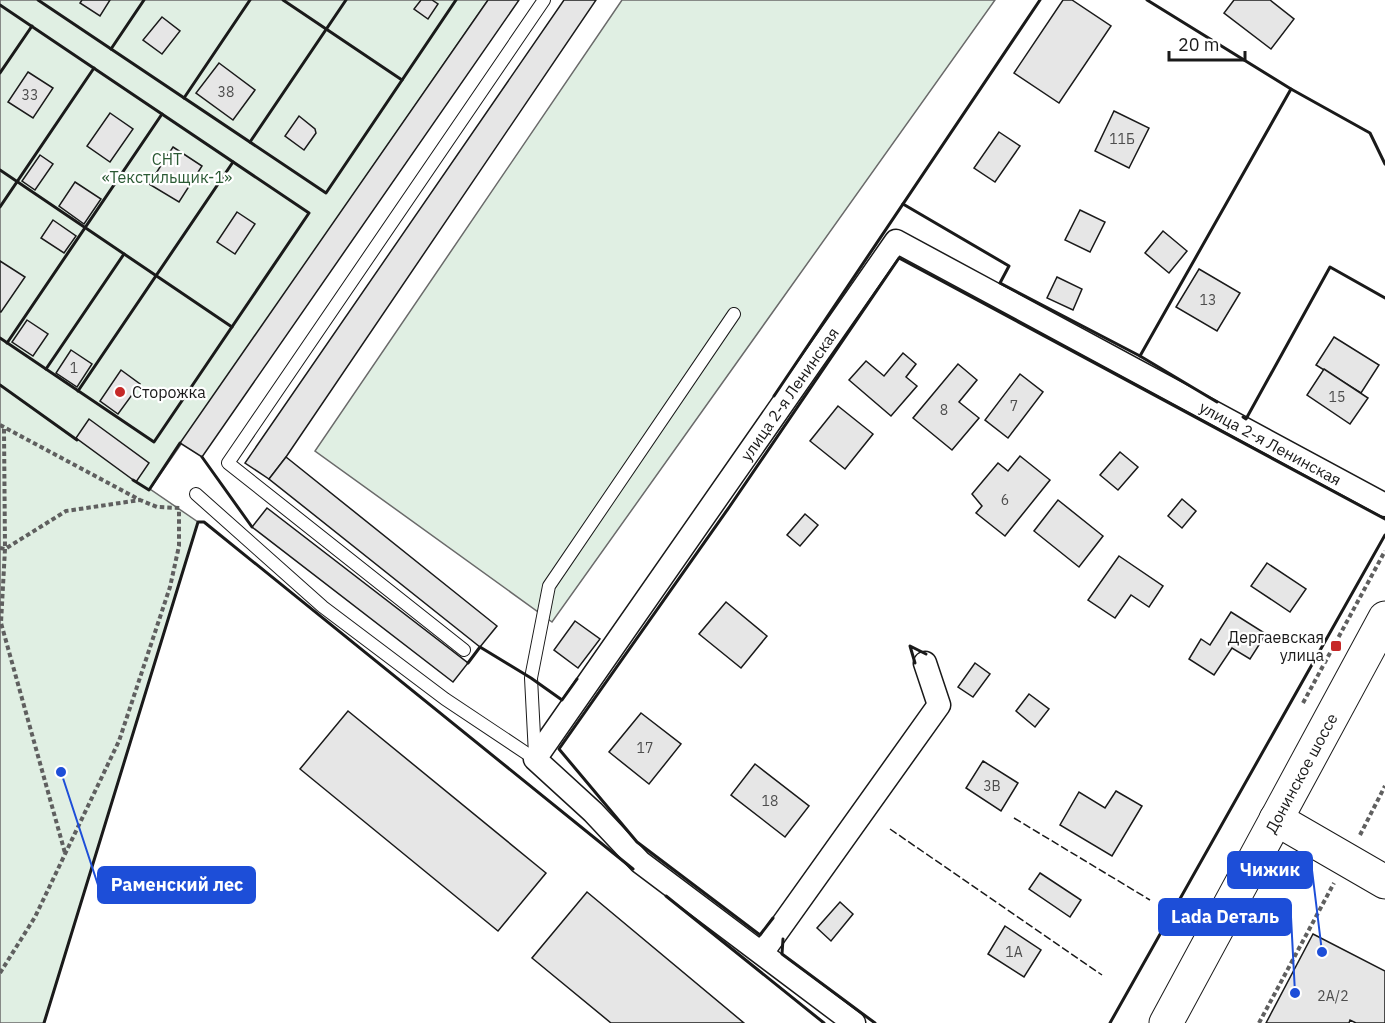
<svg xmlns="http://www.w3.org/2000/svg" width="1385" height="1023" font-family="'IBM Plex Sans',sans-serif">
<rect width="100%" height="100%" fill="#fff"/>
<g fill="#e0efe3" stroke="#6a6a6a" stroke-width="1.5">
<path d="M0,0H488L150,489L198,522L44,1023H0Z"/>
<path d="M622,0H995L552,622L315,451Z"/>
</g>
<g fill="#e6e6e6" stroke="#1a1a1a" stroke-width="1.5">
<path d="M82,0H110L100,16L80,3Z"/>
<path d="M421,0H432L438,4L428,19L414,9Z"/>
<path d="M488,0H519L202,457L180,443Z"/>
<path d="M564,0H596L286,457L269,479L245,463Z"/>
<path d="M1063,0H1072L1111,26L1059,103L1014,73Z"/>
<path d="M1234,0H1270L1294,19L1271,49L1224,13Z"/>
<path d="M162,17L180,31L162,54L143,40Z"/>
<path d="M219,63L255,90L233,120L196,93Z"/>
<path d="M28,72L53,88L33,118L8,102Z"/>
<path d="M1114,111L1149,128L1129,168L1095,151Z"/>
<path d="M110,113L133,129L110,162L87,146Z"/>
<path d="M299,116L315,129L316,133L304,150L285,136Z"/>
<path d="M999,132L1020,146L995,182L974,168Z"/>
<path d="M173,147L202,166L179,202L149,184Z"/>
<path d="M40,155L53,164L35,190L22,181Z"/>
<path d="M75,182L101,199L84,224L59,206Z"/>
<path d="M1080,210L1105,222L1090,252L1065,240Z"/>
<path d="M237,212L255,224L235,254L217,242Z"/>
<path d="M53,220L76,236L64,253L41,238Z"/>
<path d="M1163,231L1187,251L1169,273L1145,253Z"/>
<path d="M0,261L25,277L1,312H0Z"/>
<path d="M1199,269L1240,293L1217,331L1176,307Z"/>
<path d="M1057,277L1082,289L1073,310L1047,298Z"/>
<path d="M27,320L48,334L33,356L12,342Z"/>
<path d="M1334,337L1379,365L1361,393L1316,365Z"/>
<path d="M71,350L92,364L77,387L56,373Z"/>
<path d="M903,353L916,364L906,377L917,386L891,416L849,380L866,361L884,376Z"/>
<path d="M958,364L977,380L959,402L979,418L952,450L913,418Z"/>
<path d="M1324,369L1368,398L1350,424L1307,395Z"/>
<path d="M121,370L140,384L118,414L100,401Z"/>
<path d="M1020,374L1043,392L1008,438L985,420Z"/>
<path d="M838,406L873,434L845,469L810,441Z"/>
<path d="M89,419L149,463L136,482L76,438Z"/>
<path d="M1120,452L1138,467L1118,490L1100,475Z"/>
<path d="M1020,456L1050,480L1005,536L976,513L982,506L972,494L998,463L1008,471Z"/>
<path d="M286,457L497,626L480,647L269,479Z"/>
<path d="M1182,499L1196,511L1182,528L1168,516Z"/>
<path d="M1058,500L1103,536L1079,567L1034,531Z"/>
<path d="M267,508L468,663L453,682L252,527Z"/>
<path d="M805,514L818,525L800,546L787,535Z"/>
<path d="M1119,556L1163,586L1149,607L1131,595L1115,618L1088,600Z"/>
<path d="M1267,563L1306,589L1290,612L1251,586Z"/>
<path d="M726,602L767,636L741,668L699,634Z"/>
<path d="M1231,612L1266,634L1250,659L1232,648L1214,675L1189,659L1201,639L1210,645Z"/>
<path d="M575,621L600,639L578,668L554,650Z"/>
<path d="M975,663L990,674L973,697L958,687Z"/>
<path d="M1029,694L1049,709L1035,727L1016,711Z"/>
<path d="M348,711L546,873L498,931L300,769Z"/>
<path d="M641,713L681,744L649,784L609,752Z"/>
<path d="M983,761L1018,783L1001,811L966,788Z"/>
<path d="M755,764L809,806L785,837L731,795Z"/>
<path d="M1116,791L1142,806L1112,856L1060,825L1079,792L1105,808Z"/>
<path d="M1040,873L1081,900L1070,917L1029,889Z"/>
<path d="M587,892L744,1023H611L532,958Z"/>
<path d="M840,902L853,914L831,941L817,928Z"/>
<path d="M1005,926L1041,950L1024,977L988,954Z"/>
<path d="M1313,934L1385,971V1023H1356L1350,1020L1349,1023H1266Z"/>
</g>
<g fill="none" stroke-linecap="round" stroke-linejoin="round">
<defs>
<g id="lane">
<path d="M196,494L323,607L445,699L535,759"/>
<path d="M464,650L228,463L544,0"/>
<path d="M535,755L531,678L549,586L734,314"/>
</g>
<g id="street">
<path d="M762,953L939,705L925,663"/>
<path id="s1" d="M854,1023L640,862L593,812L535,759L896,241L1385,505"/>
</g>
<g id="secondary">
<path d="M1276,819L1385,882"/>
<path id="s2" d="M1166,1023L1385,618"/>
</g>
</defs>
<use href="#lane" stroke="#1a1a1a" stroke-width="14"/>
<use href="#street" stroke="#1a1a1a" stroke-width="25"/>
<use href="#secondary" stroke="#1a1a1a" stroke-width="35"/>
<g stroke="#5f5f5f" stroke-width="4" stroke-dasharray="4.5 3" stroke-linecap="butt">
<path d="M0,425L140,500L157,507L180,508"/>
<path d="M4,429L5,549L1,623L65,853"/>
<path d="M0,548L5,549L66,511L140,500"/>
<path d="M1303,703L1385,551"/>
<path d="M1360,835L1385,786"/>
<path d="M0,973L35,917L119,741L170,587L179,546V509"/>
<path d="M1259,1023L1334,883"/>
</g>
<use href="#lane" stroke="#fff" stroke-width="12"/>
<use href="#street" stroke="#fff" stroke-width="22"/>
<use href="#secondary" stroke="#fff" stroke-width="33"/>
<g stroke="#1a1a1a" stroke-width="1.5" stroke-dasharray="8 3" stroke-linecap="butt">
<path d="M1014,818L1150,900"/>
<path d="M890,829L1102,975"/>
</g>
<g stroke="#1a1a1a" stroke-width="3">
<path d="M38,0L326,193L456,0"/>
<path d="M283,0L402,80"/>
<path d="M1147,0L1291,89L1370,133L1385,164"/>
<path d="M0,5L309,213L154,442L0,338"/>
<path d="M111,49L144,0"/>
<path d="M0,73L32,26"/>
<path d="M184,98L250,0"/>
<path d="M250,142L346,0"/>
<path d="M0,170L232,327"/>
<path d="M903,204L1009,266L1000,283L1140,356L1217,402"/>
<path d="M0,207L94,68"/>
<path d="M7,343L162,114"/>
<path d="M1140,356L1291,89"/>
<path d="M46,369L124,254"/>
<path d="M0,385L77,440"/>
<path d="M78,391L233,162"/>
<path d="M774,396L1040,0"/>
<path d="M1243,417L1246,419L1330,267L1385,298"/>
<path d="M202,457L252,527"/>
<path d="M133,480L149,490L180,443"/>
<path d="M468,663L480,647L531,678L562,700L577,679"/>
<path d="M915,663L910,646L926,654"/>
<path d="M666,896L824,1023"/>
<path d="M773,918L760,935L637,842L559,749L730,506L899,258L1385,519"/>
<path d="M783,939L782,954L875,1023"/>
<path d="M44,1023L198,522H204L633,869"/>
<path d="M1110,1023L1385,535"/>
</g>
</g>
<g fill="#c62828" stroke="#fff" stroke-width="2">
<circle cx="120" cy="392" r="6"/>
<rect x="1330" y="640" width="12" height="12" rx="3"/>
</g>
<g text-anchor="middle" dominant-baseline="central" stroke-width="4.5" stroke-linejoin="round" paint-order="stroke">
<g font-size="14" fill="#4d4d4d">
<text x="226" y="92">38</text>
<text x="30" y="95">33</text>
<text x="1122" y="139">11Б</text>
<text x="1208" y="300">13</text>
<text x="74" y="368">1</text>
<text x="1337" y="397">15</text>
<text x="1014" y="406">7</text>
<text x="944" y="410">8</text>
<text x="1005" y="500">6</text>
<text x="645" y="748">17</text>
<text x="992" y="786">3В</text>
<text x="770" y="801">18</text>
<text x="1014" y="952">1А</text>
<text x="1333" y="996">2А/2</text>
</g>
<g font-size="16" fill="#2b5a34" stroke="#fff">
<text x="167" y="159">СНТ<tspan x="167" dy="18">«Текстильщик-1»</tspan></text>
</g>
<g font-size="16" fill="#1a1a1a" stroke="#fff" text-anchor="start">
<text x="132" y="392">Сторожка</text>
<text x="1324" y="637" text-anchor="end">Дергаевская<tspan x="1324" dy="18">улица</tspan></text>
</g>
<g font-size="16" fill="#1a1a1a" stroke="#fff">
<text stroke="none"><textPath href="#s1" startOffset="860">улица 2-я Ленинская</textPath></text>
<text stroke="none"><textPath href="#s1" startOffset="1472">улица 2-я Ленинская</textPath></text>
<text stroke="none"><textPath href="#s2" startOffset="284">Донинское шоссе</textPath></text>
</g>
</g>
<path fill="none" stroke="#1d4ed8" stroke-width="2" d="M1322 952L1312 870M61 772L98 885M1295 993L1291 917"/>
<g fill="#1d4ed8" stroke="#fff" stroke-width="2">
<circle cx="1322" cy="952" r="6"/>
<circle cx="61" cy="772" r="6"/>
<circle cx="1295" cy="993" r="6"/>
</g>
<g fill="#1d4ed8" stroke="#1d4ed8" stroke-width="2">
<rect x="1228" y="852" width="84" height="36" rx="6"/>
<rect x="98" y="867" width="157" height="36" rx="6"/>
<rect x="1159" y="899" width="132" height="36" rx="6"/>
</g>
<g font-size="18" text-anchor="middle" font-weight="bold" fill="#fff">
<text x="1270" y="876">Чижик</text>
<text x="177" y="891">Раменский лес</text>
<text x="1225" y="923">Lada Dеталь</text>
</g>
<path d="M1169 51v9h76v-9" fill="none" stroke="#1a1a1a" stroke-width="3"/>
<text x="1178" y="51" font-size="18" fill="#1a1a1a" stroke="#ffffff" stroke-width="4.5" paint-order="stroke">20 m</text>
</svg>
